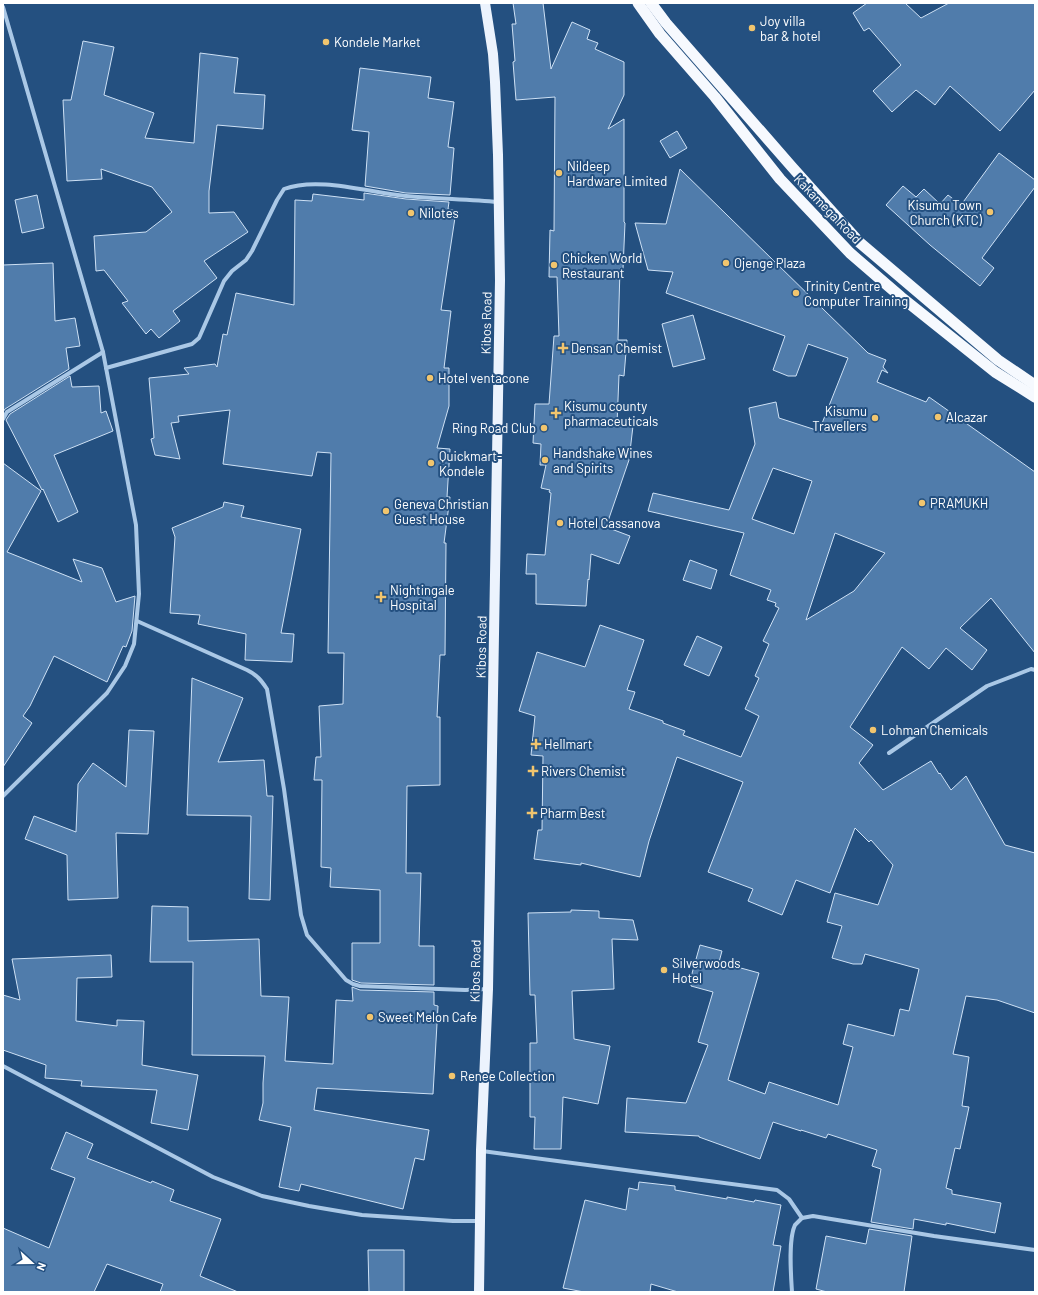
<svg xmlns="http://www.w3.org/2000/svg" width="1038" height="1295" font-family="Barlow,sans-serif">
<rect width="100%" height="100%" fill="#245080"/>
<g fill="#507cab" stroke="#cee1f5" fill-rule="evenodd">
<path d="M513,3H543L551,69L572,22L590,30L587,39L598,43L595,49L624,62V95L608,129L624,119V222L625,223L623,269L620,268L618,340H627L624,376L619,375L617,424L633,426L629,460L606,527L630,536L619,564L591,554L589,580L588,579L586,606L536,604V574H526L527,554L545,555L551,493L549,492L550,490L541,488L546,465H540L541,444L533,443L535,404H549L554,336H559L557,277H549L550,230L554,231L555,97L516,100L513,62L515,61L512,24H516Z"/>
<path d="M867,3H905L921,18L949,3H1035V90L1000,131L950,86L935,105L916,90L892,112L873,91L901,65L869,28L864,31L853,13Z"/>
<path d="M83,41L114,47L104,95L154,113L145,138L194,143L200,53L238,58L234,93L265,95L263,129L217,125L209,191V213L234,212L248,232L204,261L217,278L173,311L180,321L159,338L151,329L146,334L122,303L128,301L104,270L96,271L94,236L146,232L172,212L152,187L101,169L102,179L67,181L63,100H71Z"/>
<path d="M360,68L431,77L428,98L454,102L448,147L454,148L450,195L406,193L365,186L369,132L352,130Z"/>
<path d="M677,131L687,148L670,158L660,141Z"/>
<path d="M999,153L1035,180V187L982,258L994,268L980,286L930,245L886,205L903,186L916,197L924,189L940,204L948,195L961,205Z"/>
<path d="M680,169L868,353L886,360L883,367L888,373L882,370L877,382L926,402L929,397L1035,472V653L991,598L960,628L987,650L972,670L946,648L929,669L902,647L850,727L873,745L859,763L883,790L931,761L939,774L940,773L951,790L966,776L1005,845L1035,853V1013L997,1000L966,996L953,1054L969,1057L962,1106L969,1107L960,1149L955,1148L946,1188L952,1190V1194L1001,1203L995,1233L946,1223V1225L914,1219L913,1229L871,1222L881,1169L872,1166L877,1150L828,1134L826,1138L801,1130V1131L773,1122L760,1159L699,1137V1136L625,1132L627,1098L686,1103L708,1045L698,1042L713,992L691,986V977L700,945L722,951L719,962L759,973L728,1080L765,1094L769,1082L838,1105L853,1047L843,1044L848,1024L894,1036L900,1009L909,1011L919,969L865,954L862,964H853L832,958L842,926L827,922L835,893L878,905L893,865L871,840L869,842L855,828L830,893L796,880L782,915L748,901L753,889L708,872L743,782L677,757L649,841L640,877L581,863V865L534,859L538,830H542L543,756L531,755L535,716L519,711L537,652L585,667L600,625L644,640L627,690L635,692L629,709L663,721V723L685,731L683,735L741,757L759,716L745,709L759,678L755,676L769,644L763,641L779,608L775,606L776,603L767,600L771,590L730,575L744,533L648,511L653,493L729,510L755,444L749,408L776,402L779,418L819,431L848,358L808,344L796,376H788L773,370L785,336L666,293L673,272L648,270L635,223L666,224ZM773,468L812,481L794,534L752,519ZM835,533L885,553L854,591L806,620Z"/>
<path d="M364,193L406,199L449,202L448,209L456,211L441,310L451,311L444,368H449V406L437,448L450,449L447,497H450L444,543H446L445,655H440L437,717H440V785L407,786L406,873H421L419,946H434V985L361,983L352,980V943H380V890L330,887L331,868L321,867L322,780H314L316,757H321L319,706L343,704L344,653H328L331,453L317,452L312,476L223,464L230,410L178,416L179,422L171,423L180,459L155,455L151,439L154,438L149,378L189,374L184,368L215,364L217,367L223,334L227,335L236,293L294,305L295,200L312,201L313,194L364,200Z"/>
<path d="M37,195L44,228L22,233L15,200Z"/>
<path d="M53,263L55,321L75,318L80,346L66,348L69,369L5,409L3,412V265Z"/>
<path d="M693,315L705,359L673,367L662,324Z"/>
<path d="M70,376L72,387L99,386L101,413L106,411L113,431L54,455L78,512L58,522L43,489L42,490L6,420L10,414Z"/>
<path d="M3,463L41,491L7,552L82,582L73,559L102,568L116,602L135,596L132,631L126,647L123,646L107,682L54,656L30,706L23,716L32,723L3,767Z"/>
<path d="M224,502L244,506L241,517L301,529L281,633L294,634L292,662L245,660L246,634L198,624L200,615L170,613L175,537L172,528L223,507Z"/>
<path d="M690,560L717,570L711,589L683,580Z"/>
<path d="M697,636L722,647L709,676L684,665Z"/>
<path d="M192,678L243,698L218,762L264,760L267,796H273L270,900L249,899L251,816L187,815Z"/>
<path d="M129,730L154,731L148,834L116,833L118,898L68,900L67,855L25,839L34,816L76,832L78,784L93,763L126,787Z"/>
<path d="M152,906L188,907V941L259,939L261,996L289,997L285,1061L333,1064L336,1000L353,1001L352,987L360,990L434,992V1005L438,1006L433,1094L317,1088L314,1110L429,1130L424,1160L415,1158L403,1209L301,1184L299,1191L279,1187L291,1127L259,1120L263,1103V1083L265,1056L192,1055L193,962H150Z"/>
<path d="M571,910L599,911V918L633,920L638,940L612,939L614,989L572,991L574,1039L610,1046L598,1104L563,1097L561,1149H534L535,1117H530V1043H537L535,995H530L528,913L571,912Z"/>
<path d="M111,955L112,977L77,978L76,1021L117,1026V1020L144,1021L142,1065L198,1075L188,1130L151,1123L157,1090L81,1086L82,1081L45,1078L46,1065L3,1050V995L20,1000L12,959Z"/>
<path d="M66,1132L93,1144L87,1158L151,1183L152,1181L174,1190L170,1201L221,1219L200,1276L238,1292H160L163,1284L107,1264L94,1292H3V1228L49,1248L75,1178L51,1169Z"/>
<path d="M639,1182L675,1186V1190L727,1199V1197L754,1202L755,1200L781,1205L773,1245L781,1246L773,1292H678L651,1284L650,1292H584L563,1288L585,1200L626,1210L629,1188L638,1190Z"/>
<path d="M869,1229L912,1236L904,1292H827L816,1289L826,1236L866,1244Z"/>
<path d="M368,1250H404V1292H369Z"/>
</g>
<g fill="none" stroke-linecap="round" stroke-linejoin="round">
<g stroke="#aac8e6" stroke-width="4">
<path d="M3,7L103,352L136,525L139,594L134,644L125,666L107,693L3,796"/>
<path d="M106,368L192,344L199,338L224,281L232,271L246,260L252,251L277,200L284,189C319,176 370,193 406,196C437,199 468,199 498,202"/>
<path d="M3,419L7,412L103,352"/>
<path d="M137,621L247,670C257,675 261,680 267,689L284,789L301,915L307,935L346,980L353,984L360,986L465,990L488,989"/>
<path d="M889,753L987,686L1031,669L1035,670"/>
<path d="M3,1066L213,1177L262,1196L309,1206L362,1215L453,1221H479"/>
<path d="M482,1151L777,1190L789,1199L802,1218"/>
<path d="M792,1292C791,1276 788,1239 795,1225C797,1223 800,1220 802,1218L813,1216L934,1236L1035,1250"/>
</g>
<path stroke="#ecf3fd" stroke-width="10" d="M479,1292L481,1150L488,989L500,280L498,155L495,82L493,54L485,3"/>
<g stroke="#f6f9fe" stroke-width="11">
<path d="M638,3L660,34L715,97L780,179L850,253L901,297L995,372L1035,397"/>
<path d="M651,3L666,23L792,167L859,242L998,360L1035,385"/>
</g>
</g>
<g fill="#f1c56e" stroke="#245080" stroke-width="1.5">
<circle cx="752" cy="28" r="4"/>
<circle cx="326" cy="42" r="4"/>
<circle cx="559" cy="173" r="4"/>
<circle cx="990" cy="212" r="4"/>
<circle cx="411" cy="213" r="4"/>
<circle cx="726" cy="263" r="4"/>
<circle cx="554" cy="265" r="4"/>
<circle cx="796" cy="293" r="4"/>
<path d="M561 342h4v4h4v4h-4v4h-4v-4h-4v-4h4z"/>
<circle cx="430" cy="378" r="4"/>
<path d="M554 407h4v4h4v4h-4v4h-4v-4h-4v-4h4z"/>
<circle cx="938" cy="417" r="4"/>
<circle cx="875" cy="418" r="4"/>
<circle cx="544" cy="428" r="4"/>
<circle cx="545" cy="460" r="4"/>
<circle cx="431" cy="463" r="4"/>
<circle cx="922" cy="503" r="4"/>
<circle cx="386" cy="511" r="4"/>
<circle cx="560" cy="523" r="4"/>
<path d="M379 591h4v4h4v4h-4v4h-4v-4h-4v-4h4z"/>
<circle cx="873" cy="730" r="4"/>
<path d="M534 738h4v4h4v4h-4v4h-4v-4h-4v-4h4z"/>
<path d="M531 765h4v4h4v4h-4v4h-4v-4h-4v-4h4z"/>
<path d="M530 807h4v4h4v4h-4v4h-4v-4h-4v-4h4z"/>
<circle cx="664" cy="970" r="4"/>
<circle cx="370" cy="1017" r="4"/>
<circle cx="452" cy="1076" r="4"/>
</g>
<g text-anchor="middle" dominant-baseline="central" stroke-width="4" stroke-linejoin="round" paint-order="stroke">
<g font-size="13" fill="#fff" stroke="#245080" text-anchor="start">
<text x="760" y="21">Joy villa<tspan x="760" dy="15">bar &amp; hotel</tspan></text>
<text x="334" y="42">Kondele Market</text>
<text x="567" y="166">Nildeep<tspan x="567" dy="15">Hardware Limited</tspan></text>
<text x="982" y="205" text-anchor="end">Kisumu Town<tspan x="982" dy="15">Church (KTC)</tspan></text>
<text x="419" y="213">Nilotes</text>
<text x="562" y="258">Chicken World<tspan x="562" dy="15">Restaurant</tspan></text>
<text x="734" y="263">Ojenge Plaza</text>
<text x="804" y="286">Trinity Centre<tspan x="804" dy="15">Computer Training</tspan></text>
<text x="571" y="348">Densan Chemist</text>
<text x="438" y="378">Hotel ventacone</text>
<text x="564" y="406">Kisumu county<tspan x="564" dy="15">pharmaceuticals</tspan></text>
<text x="867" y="411" text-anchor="end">Kisumu<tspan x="867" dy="15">Travellers</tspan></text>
<text x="946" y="417">Alcazar</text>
<text x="536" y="428" text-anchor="end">Ring Road Club</text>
<text x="553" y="453">Handshake Wines<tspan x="553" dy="15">and Spirits</tspan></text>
<text x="439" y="456">Quickmart-<tspan x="439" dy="15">Kondele</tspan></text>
<text x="930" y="503">PRAMUKH</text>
<text x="394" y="504">Geneva Christian<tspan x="394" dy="15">Guest House</tspan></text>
<text x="568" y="523">Hotel Cassanova</text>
<text x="390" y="590">Nightingale<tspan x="390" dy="15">Hospital</tspan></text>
<text x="881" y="730">Lohman Chemicals</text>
<text x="544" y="744">Hellmart</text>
<text x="541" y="771">Rivers Chemist</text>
<text x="540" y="813">Pharm Best</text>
<text x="672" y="963">Silverwoods<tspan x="672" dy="15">Hotel</tspan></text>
<text x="378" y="1017">Sweet Melon Cafe</text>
<text x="460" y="1076">Renee Collection</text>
</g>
<g font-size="13" fill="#fff" stroke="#245080">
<text transform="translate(828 209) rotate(46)">Kakamega Road</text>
<text transform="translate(486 323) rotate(-89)">Kibos Road</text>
<text transform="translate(481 647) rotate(-89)">Kibos Road</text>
<text transform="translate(475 971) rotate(-89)">Kibos Road</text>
</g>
</g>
<rect width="1038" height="1295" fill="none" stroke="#ffffff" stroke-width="8"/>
<g transform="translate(32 1263) rotate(111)" stroke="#245080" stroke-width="3" paint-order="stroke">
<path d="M0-3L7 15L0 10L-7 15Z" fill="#ffffff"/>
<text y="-6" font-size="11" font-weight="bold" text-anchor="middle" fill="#ffffff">N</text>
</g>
</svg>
